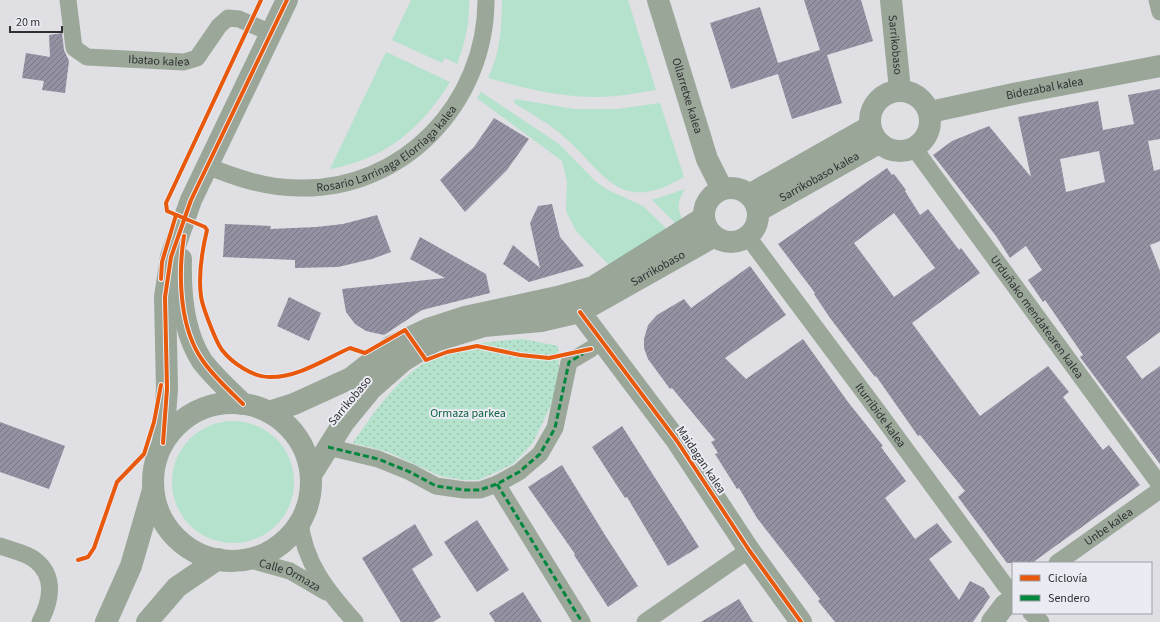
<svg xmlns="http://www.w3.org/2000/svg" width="1160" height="622" font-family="'Source Sans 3',sans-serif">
<defs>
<pattern id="park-dots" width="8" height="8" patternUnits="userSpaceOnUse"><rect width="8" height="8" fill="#b4e2cd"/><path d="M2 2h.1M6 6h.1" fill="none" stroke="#9bc2b0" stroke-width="1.8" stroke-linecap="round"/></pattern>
<pattern id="building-hatch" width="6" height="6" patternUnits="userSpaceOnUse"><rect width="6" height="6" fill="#9391a2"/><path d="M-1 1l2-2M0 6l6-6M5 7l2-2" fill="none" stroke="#787785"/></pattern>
</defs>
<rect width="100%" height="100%" fill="#dfdfe4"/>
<path fill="url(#park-dots)" d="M523,339L558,346L559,370L555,396L533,443L513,464L492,474L479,480H463L440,476L388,452L353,443C376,409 403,370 441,354C467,343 495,341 523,339Z"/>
<g fill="#b4e2cd">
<path d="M411,0H469C470,22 465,43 457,64L445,58L442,63L392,40Z"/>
<path d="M502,0H628L656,90C636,93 617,97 597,97C560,97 524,88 488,78C500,54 502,26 502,0Z"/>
<path d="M386,52L450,82C421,129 385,159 330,169Z"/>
<path d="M481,92L559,144L596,182L608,190L643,206L665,227V234L610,266L576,231L566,211L567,181L562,161L477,98Z"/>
<path d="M515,99L574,109H618L660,103L684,177C618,216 606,173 562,135C548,123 530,113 514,103Z"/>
<path d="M685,189C677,203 677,207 683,221L677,225L652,200Z"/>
<circle cx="233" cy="482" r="61"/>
</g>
<g fill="url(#building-hatch)" fill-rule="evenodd">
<path d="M804,0H861L873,41L827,55L842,103L792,119L778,74L731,89L710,23L760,7L778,63L820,50Z"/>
<path d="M62,33L64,50L69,61L65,93L42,90L44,81L22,78L26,53L50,57L49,35Z"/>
<path d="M1160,89V139L1148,141L1154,171L1160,169V241L1150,245L1160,271V332L1126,357L1142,379L1160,366V464L1080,357L1083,355L1045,300L1043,302L1028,280L1042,270L1026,246L1010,258L996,236L933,155L952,141L989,126L1031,177L1018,117L1098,101L1103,130L1134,124L1128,95ZM1099,151L1105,182L1066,192L1060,159Z"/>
<path d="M494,118L529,139L507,170L465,212L440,180L474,147Z"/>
<path d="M887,168L892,175L894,174L906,190L905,191L920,215L928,209L959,250L961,248L980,273L912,323L980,416L1048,366L1069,392L1063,397L1103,450L1109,445L1140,485L1032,563H1007L958,497L965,491L920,435L918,436L876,376L875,377L830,318L814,294L815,293L778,244ZM894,213L935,268L894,297L854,243Z"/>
<path d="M552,204L560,237L584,266L529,282L503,264L513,245L540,268L530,223L538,206Z"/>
<path d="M377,215L391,252L372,259L338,267L295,268V260L223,257L225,224L271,226L270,229L316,227L343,224Z"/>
<path d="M420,237L486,274L490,293L422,310L384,335L366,331L355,324L346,312L342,289L445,278L410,259Z"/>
<path d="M750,266L786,315L725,358L746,379L803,339L848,402L883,446L881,447L906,481L885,498L915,539L937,523L952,542L929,559L959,600L970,581L984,588L990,597L973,622H835L818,601L820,599L757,518L739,488L737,489L715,454L718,453L711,442L715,440L672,388L670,389L648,359L644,348V339L648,325L657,315L684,299L691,308Z"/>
<path d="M289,297L321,313L309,341L277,326Z"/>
<path d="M0,422L65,446L49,489L0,472Z"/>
<path d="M622,426L699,547L668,566L627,497L625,498L592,447Z"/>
<path d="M562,465L605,535L638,586L608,607L574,555L575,554L528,487Z"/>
<path d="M477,520L509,570L477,592L444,542Z"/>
<path d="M415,524L433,555L412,569L441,617L433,622H401L362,558Z"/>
<path d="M523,592L542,622H495L489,613Z"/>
<path d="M739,599L753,622H701Z"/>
</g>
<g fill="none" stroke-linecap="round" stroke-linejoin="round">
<g stroke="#9ba799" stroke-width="17">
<path id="s1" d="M68,0L74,48L87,57L184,62L197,58L219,26L228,18L239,19L271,33"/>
<path d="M1157,0L1160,12"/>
<path id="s2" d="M914,148L1160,485"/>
<path id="s3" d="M207,166C237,178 266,188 298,188C403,191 486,103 486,0"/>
<path id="s4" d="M748,237L877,410L1005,585L1013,593"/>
<path d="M328,447L378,459L410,472L436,486L464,490H480L497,484L519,472L540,454L555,428L569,362L591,349"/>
<path d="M497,484L582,622"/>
<path d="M300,521C304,563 328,592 355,622"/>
<path d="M0,546C10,550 27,553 35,560C56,576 51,601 40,622"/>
<path id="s5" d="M247,559L290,571L326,592"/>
<path id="s6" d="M1057,563L1160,490"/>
<path d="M1031,613L1041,622"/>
<path d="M645,622L749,550"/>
</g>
<g stroke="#99a698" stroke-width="22">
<path id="s7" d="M658,0L707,159L722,189"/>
<path id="s8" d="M891,0L900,90"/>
<circle cx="900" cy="121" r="30"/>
<path id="s9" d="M930,112L1018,93L1160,66"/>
<circle cx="731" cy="215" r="27"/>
<path d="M749,195L869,127"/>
<path id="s10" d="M758,211L879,143"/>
<path d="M181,259C180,292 183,332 202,361C214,377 229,390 243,404"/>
<path d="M580,312L677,441L749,550L801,622"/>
<circle cx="232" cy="482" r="79"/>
<path d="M269,412L294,404L351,378L392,346L428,329L465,317L557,297L593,287L703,218"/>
<path d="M163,443L167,389L165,297L171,257L191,200L287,0"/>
<path id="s11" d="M311,475L344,422L371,389L403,361L435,341L484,326L541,321L580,312L713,237"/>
<path d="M106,622L131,566L153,490"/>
<path d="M147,622L177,587L218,559"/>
<path d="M992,622L1005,605L1013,599"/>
</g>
<g stroke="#00873e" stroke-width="3" stroke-dasharray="6 3" stroke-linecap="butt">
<path d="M328,447L378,459L410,472L436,486L464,490H480L497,484L519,472L540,454L555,428L569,362L583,354"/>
<path d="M497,484L582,622"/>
</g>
<defs>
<g id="cycleway">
<path d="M261,0L166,203L167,211L205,227L207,230C202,251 198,274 201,296C202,306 216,342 222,350C232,363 254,378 271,377C299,377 325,359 350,348L365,353L405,330L426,360L447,352L477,346L520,355L549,358L591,349"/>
<path d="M184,236C178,274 179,328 203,361C214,377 229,390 243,404"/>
<path d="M161,279L162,262L176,215"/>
<path d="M580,312L677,441L749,550L801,622"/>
<path d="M163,443L167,389L165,297L171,257L191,200L287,0"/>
<path d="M78,560L88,557L94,548L117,482L144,454L154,422L161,385"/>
</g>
</defs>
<use href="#cycleway" stroke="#eaebf3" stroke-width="6"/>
<use href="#cycleway" stroke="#e8590c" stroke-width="4"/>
</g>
<g text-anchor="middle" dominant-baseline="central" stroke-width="4" stroke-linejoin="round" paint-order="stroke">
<g font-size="12" fill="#303033" stroke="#eaebf3">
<text stroke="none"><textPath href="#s8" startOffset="45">Sarrikobaso</textPath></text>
<text stroke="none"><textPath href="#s1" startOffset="136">Ibatao kalea</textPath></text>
<text stroke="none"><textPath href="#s9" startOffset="117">Bidezabal kalea</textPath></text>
<text stroke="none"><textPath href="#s7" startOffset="100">Ollarretxe kalea</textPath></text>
<text stroke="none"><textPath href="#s3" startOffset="195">Rosario Larrinaga Elorriaga kalea</textPath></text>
<text stroke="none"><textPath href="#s10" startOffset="70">Sarrikobaso kalea</textPath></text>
<text stroke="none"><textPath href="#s11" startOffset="423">Sarrikobaso</textPath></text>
<text stroke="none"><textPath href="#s2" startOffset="209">Urduñako mendatearen kalea</textPath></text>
<text transform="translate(350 401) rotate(-50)">Sarrikobaso</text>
<text stroke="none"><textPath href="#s4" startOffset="222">Iturribide kalea</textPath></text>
<text transform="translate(701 460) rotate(56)">Maidagan kalea</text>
<text stroke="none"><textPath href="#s6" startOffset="63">Unbe kalea</textPath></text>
<text stroke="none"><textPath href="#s5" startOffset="46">Calle Ormaza</textPath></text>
</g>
<g font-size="12" fill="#136445" stroke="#eaebf3">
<text x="468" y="413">Ormaza parkea</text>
</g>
</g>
<rect x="1012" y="562" width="140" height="52" fill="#eaebf3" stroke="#a0a0a6"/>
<rect x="1020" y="575" width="20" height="6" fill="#e8590c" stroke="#a0a0a6"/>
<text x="1048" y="582" font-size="12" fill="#303033">Ciclovía</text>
<rect x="1020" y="595" width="20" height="6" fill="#00873e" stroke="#a0a0a6"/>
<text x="1048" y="602" font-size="12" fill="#303033">Sendero</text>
<path d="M10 26v6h52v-6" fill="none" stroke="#303033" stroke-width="2"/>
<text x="16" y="26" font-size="12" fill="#303033" stroke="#eaebf3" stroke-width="3" paint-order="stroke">20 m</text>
</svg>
